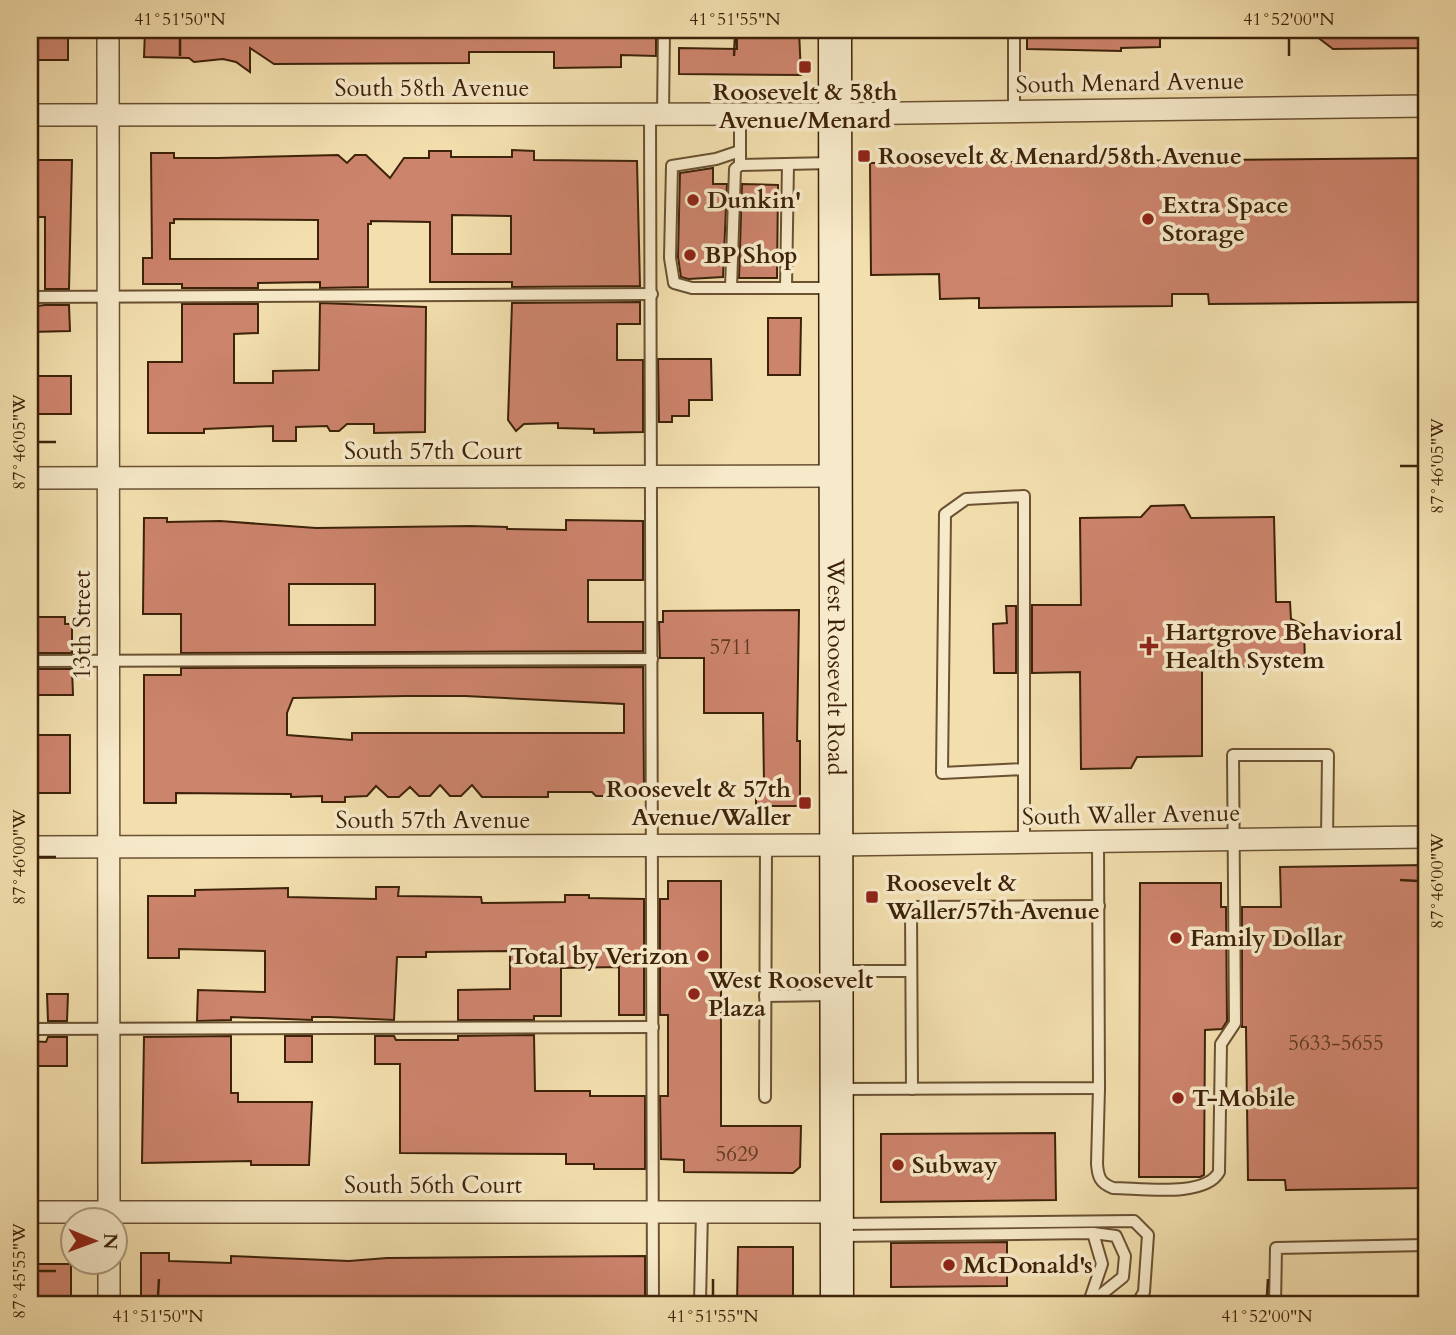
<svg xmlns="http://www.w3.org/2000/svg" width="1456" height="1335" font-family="Cardo,serif">
<rect width="100%" height="100%" fill="#f3dfae"/>
<filter id="stains"><feTurbulence type="fractalNoise" baseFrequency=".00286" numOctaves="4"/><feColorMatrix values="0 0 0 0 .2 0 0 0 0 .09 0 0 0 0 .02 0 0 0 .5 -.17"/></filter>
<radialGradient id="worn" r=".72"><stop offset=".6" stop-color="#630" stop-opacity="0"/><stop offset="1" stop-color="#630" stop-opacity=".3"/></radialGradient>
<g fill="#cd846d" stroke="#3d2209" stroke-width="2" fill-rule="evenodd">
<rect x="30" y="30" width="38" height="30"/>
<path d="M145,30H656V56L621,55V67L554,68V52H469V63L274,64L250,48V72L236,62L223,59L194,62L189,58L144,57Z"/>
<path d="M737,30H799L801,75L679,74V48L737,49Z"/>
<path d="M1027,30H1160V47L1121,48V51L1027,49Z"/>
<path d="M1308,30H1426V48L1333,49Z"/>
<path d="M512,150L534,151V160L637,161L640,286L512,287V282H430V222L371,221V224H368V287L320,288V282L258,283V288H182V284H143V258H152L151,153H174V158H218L338,155L347,163L355,155H366L390,178L404,158H429V151H451V157H512ZM452,215L511,216V254H452ZM174,219L318,220V259H170V223H174Z"/>
<path d="M1426,158V302L1209,304L1208,294H1172V306L979,308V298L940,299L939,274L871,275L870,163Z"/>
<path d="M30,160H72L69,289H45V217H30Z"/>
<path d="M713,168V184H727L723,277L688,279L681,277L678,257L680,173Z"/>
<path d="M742,184L778,185L777,278H739Z"/>
<path d="M640,302V324H617V360H643V432L594,433V429L558,428V423L524,424L516,431L508,420L512,303Z"/>
<path d="M320,303L426,307L425,432L374,433V424H347L339,431H330L327,426L296,427V441H273V426L204,429V433H148V362H182V304H258V333L234,334V383H273V371L319,370Z"/>
<path d="M45,305H69L70,331L30,332V307Z"/>
<path d="M768,318H801L800,375H768Z"/>
<path d="M658,359H711L712,400H689V416H672V422H659Z"/>
<rect x="30" y="376" width="41" height="38"/>
<path d="M1184,505L1191,518L1274,517L1276,602H1290L1291,619L1304,625L1305,666L1202,667V756L1137,757L1131,768L1081,769L1080,672L1032,673V605H1081L1080,518L1141,517L1151,506Z"/>
<path d="M144,518H167V522L220,521L316,528L470,526L507,527V529L566,530V520L643,521V580H588V622H643V651L181,653V614H143ZM289,584H375V625H289Z"/>
<path d="M1006,606H1016V673H994L993,624L1007,623Z"/>
<path d="M799,610L797,741H800V806H756V784H764L763,713H704V658H660L659,622H663V611Z"/>
<path d="M30,617H65V624H72V653H30Z"/>
<path d="M643,667L644,791L635,795L625,796L616,786L607,796H596L592,792H548V797H482L472,785L461,796H450L440,785L430,796H419L410,787L399,797H388L376,786L367,796L345,797V802H322V796L291,797V794L176,793V803H144V675H181V668ZM406,696H465L624,704V733H352V740L287,735V713L293,698Z"/>
<path d="M30,669H72L73,695H30Z"/>
<rect x="30" y="735" width="40" height="58"/>
<path d="M1426,865V1188L1286,1190L1285,1180H1248L1246,1027H1242V907H1281L1280,867Z"/>
<path d="M668,881H721V1126H801L800,1167L793,1173L684,1172V1160L661,1159L660,1096H668V1015H660V899H668Z"/>
<path d="M1140,883H1221V907H1226L1227,1021L1222,1029L1205,1030L1204,1175L1200,1177H1139Z"/>
<path d="M376,887H399L398,896L481,897L482,903L565,902V895H589V898L644,899V1015H619V967L561,968V1016H534V1020H458V990L510,989V951L426,952V957H397L394,1020L329,1017H312V1020L231,1017V1020L197,1021L198,990L265,992V951L179,949V958H148V896H195V890L288,888V897L376,899Z"/>
<path d="M47,994H68L67,1021H48Z"/>
<path d="M534,1035L535,1091H590V1096H645V1169H594V1164H566V1154L400,1153V1064H375V1036H394L396,1040H458V1036Z"/>
<path d="M231,1036V1093H238V1102H312L309,1165H251V1161L142,1163L144,1037Z"/>
<rect x="285" y="1036" width="27" height="26"/>
<path d="M48,1037H67V1066H30V1041L46,1042Z"/>
<path d="M1055,1133L1056,1200L881,1202V1134Z"/>
<path d="M1007,1242V1286L891,1287V1243Z"/>
<path d="M738,1247H793V1305H737Z"/>
<path d="M141,1253H169V1261L231,1263V1256L349,1261L387,1258L645,1256V1305H141Z"/>
<rect x="30" y="1264" width="41" height="41"/>
</g>
<g fill="none" stroke-linecap="round" stroke-linejoin="round">
<defs>
<g id="service">
<path d="M1014,111V30"/>
<path d="M650,114L653,1305"/>
<path d="M663,114L664,30"/>
<path d="M740,114V165L735,169L731,288H831"/>
<path d="M740,165L832,163"/>
<path d="M731,288H692L674,283L670,258L672,166L716,159L740,151"/>
<path d="M786,288L788,164"/>
<path d="M30,297L652,294"/>
<path d="M30,661L652,659"/>
<path d="M1024,769L942,773L945,514L966,499L1024,496V843"/>
<path d="M839,971H910"/>
<path d="M765,996L832,995"/>
<path d="M30,1029L653,1027"/>
<path d="M1099,1088L1097,1164C1098,1177 1100,1183 1113,1188C1140,1188 1205,1198 1219,1172L1221,1044L1235,1023L1233,755H1328L1327,839"/>
<path d="M840,1089L1099,1088L1098,841"/>
<path d="M912,1089L911,907L1099,906"/>
<path d="M765,1097L766,846"/>
<path d="M840,1224L1134,1221L1148,1235L1144,1292L1137,1304L1104,1305"/>
<path d="M840,1236L1093,1233L1102,1264L1088,1305"/>
<path d="M700,1302L702,1211"/>
<path d="M1088,1305L1123,1277L1125,1256L1116,1236L1093,1233"/>
<path d="M1275,1305L1276,1248L1426,1245"/>
</g>
<g id="minor">
<path d="M108,30L109,1220"/>
<path d="M30,115L835,114L1426,106"/>
<path d="M30,478L835,476"/>
<path d="M30,847L836,845L1426,837"/>
<path d="M30,1212H837"/>
<path d="M109,1262V1305"/>
</g>
<g id="secondary">
<path id="s1" d="M835,30L837,1305"/>
</g>
</defs>
<use href="#service" stroke="#6a5132" stroke-width="14"/>
<use href="#minor" stroke="#6a5132" stroke-width="24"/>
<use href="#secondary" stroke="#3d2209" stroke-width="35"/>
<use href="#service" stroke="#f7eaca" stroke-width="10"/>
<use href="#minor" stroke="#f7eaca" stroke-width="21"/>
<use href="#secondary" stroke="#f7eaca" stroke-width="32"/>
</g>
<path fill="none" stroke="#3d2209" stroke-width="2.5" d="M180,56V38M734,56L735,38M1289,56V38M38,442H56M1400,466H1418M38,857H56M1400,880L1418,881M38,1271H56M158,1296L159,1279M713,1296V1279M1267,1296L1268,1279"/>
<g fill="#8f2418" stroke="#f7eaca" stroke-width="2.5">
<rect x="798" y="60" width="14" height="14" rx="3.5"/>
<rect x="857" y="149" width="14" height="14" rx="3.5"/>
<circle cx="693" cy="200" r="7"/>
<circle cx="1148" cy="219" r="7"/>
<circle cx="690" cy="255" r="7"/>
<path d="M1145.5 635.5h7v7h7v7h-7v7h-7v-7h-7v-7h7z"/>
<rect x="798" y="796" width="14" height="14" rx="3.5"/>
<rect x="865" y="890" width="14" height="14" rx="3.5"/>
<circle cx="1176" cy="938" r="7"/>
<circle cx="703" cy="956" r="7"/>
<circle cx="694" cy="994" r="7"/>
<circle cx="1178" cy="1098" r="7"/>
<circle cx="898" cy="1165" r="7"/>
<circle cx="949" cy="1265" r="7"/>
</g>
<g text-anchor="middle" dominant-baseline="central" stroke-width="7" stroke-linejoin="round" paint-order="stroke">
<g font-size="21" fill="#613a22">
<text x="731" y="647">5711</text>
<text x="1336" y="1043">5633-5655</text>
<text x="737" y="1154">5629</text>
</g>
<g font-size="24" fill="#3d2209" stroke="#f7eaca">
<text transform="translate(1130 83) rotate(-1)">South Menard Avenue</text>
<text x="432" y="88">South 58th Avenue</text>
<text x="433" y="451">South 57th Court</text>
<text transform="translate(82 625) rotate(-90)">13th Street</text>
<text stroke="none"><textPath href="#s1" startOffset="637">West Roosevelt Road</textPath></text>
<text transform="translate(1131 815) rotate(-1)">South Waller Avenue</text>
<text x="433" y="820">South 57th Avenue</text>
<text x="433" y="1185">South 56th Court</text>
</g>
<g font-size="24" font-weight="bold" fill="#3d2209" stroke="#f7eaca" text-anchor="start">
<text x="805" y="92" text-anchor="middle">Roosevelt &amp; 58th<tspan x="805" dy="28">Avenue/Menard</tspan></text>
<text x="878" y="156">Roosevelt &amp; Menard/58th Avenue</text>
<text x="707" y="200">Dunkin'</text>
<text x="1162" y="205">Extra Space<tspan x="1162" dy="28">Storage</tspan></text>
<text x="704" y="255">BP Shop</text>
<text x="1165" y="632">Hartgrove Behavioral<tspan x="1165" dy="28">Health System</tspan></text>
<text x="791" y="789" text-anchor="end">Roosevelt &amp; 57th<tspan x="791" dy="28">Avenue/Waller</tspan></text>
<text x="886" y="883">Roosevelt &amp;<tspan x="886" dy="28">Waller/57th Avenue</tspan></text>
<text x="1190" y="938">Family Dollar</text>
<text x="689" y="956" text-anchor="end">Total by Verizon</text>
<text x="708" y="980">West Roosevelt<tspan x="708" dy="28">Plaza</tspan></text>
<text x="1192" y="1098">T-Mobile</text>
<text x="912" y="1165">Subway</text>
<text x="963" y="1265">McDonald's</text>
</g>
</g>
<rect width="1456" height="1335" fill="none" stroke="#f3dfae" stroke-width="77"/>
<g transform="translate(94 1241) rotate(91)"><circle r="33" fill="#f7eaca" stroke="#ad9a7d" stroke-width="2"/>
<path d="M0-5L12 26L0 18L-12 26Z" fill="#8f2418"/>
<text y="-10" font-size="19" font-weight="bold" text-anchor="middle" fill="#3d2209">N</text>
</g>
<rect x="38" y="38" width="1380" height="1258" fill="none" stroke="#3d2209" stroke-width="2.5"/>
<g font-size="18" text-anchor="middle" fill="#3d2209">
<text x="180" y="25">41°51'50"N</text>
<text x="735" y="25">41°51'55"N</text>
<text x="1289" y="25">41°52'00"N</text>
<text transform="translate(19 442) rotate(-90)" y="6">87°46'05"W</text>
<text transform="translate(1437 466) rotate(-90)" y="6">87°46'05"W</text>
<text transform="translate(19 857) rotate(-90)" y="6">87°46'00"W</text>
<text transform="translate(1437 881) rotate(-90)" y="6">87°46'00"W</text>
<text transform="translate(19 1271) rotate(-90)" y="6">87°45'55"W</text>
<text x="158" y="1322">41°51'50"N</text>
<text x="713" y="1322">41°51'55"N</text>
<text x="1267" y="1322">41°52'00"N</text>
</g>
<rect width="100%" height="100%" filter="url(#stains)"/>
<rect width="100%" height="100%" fill="url(#worn)"/>
</svg>
